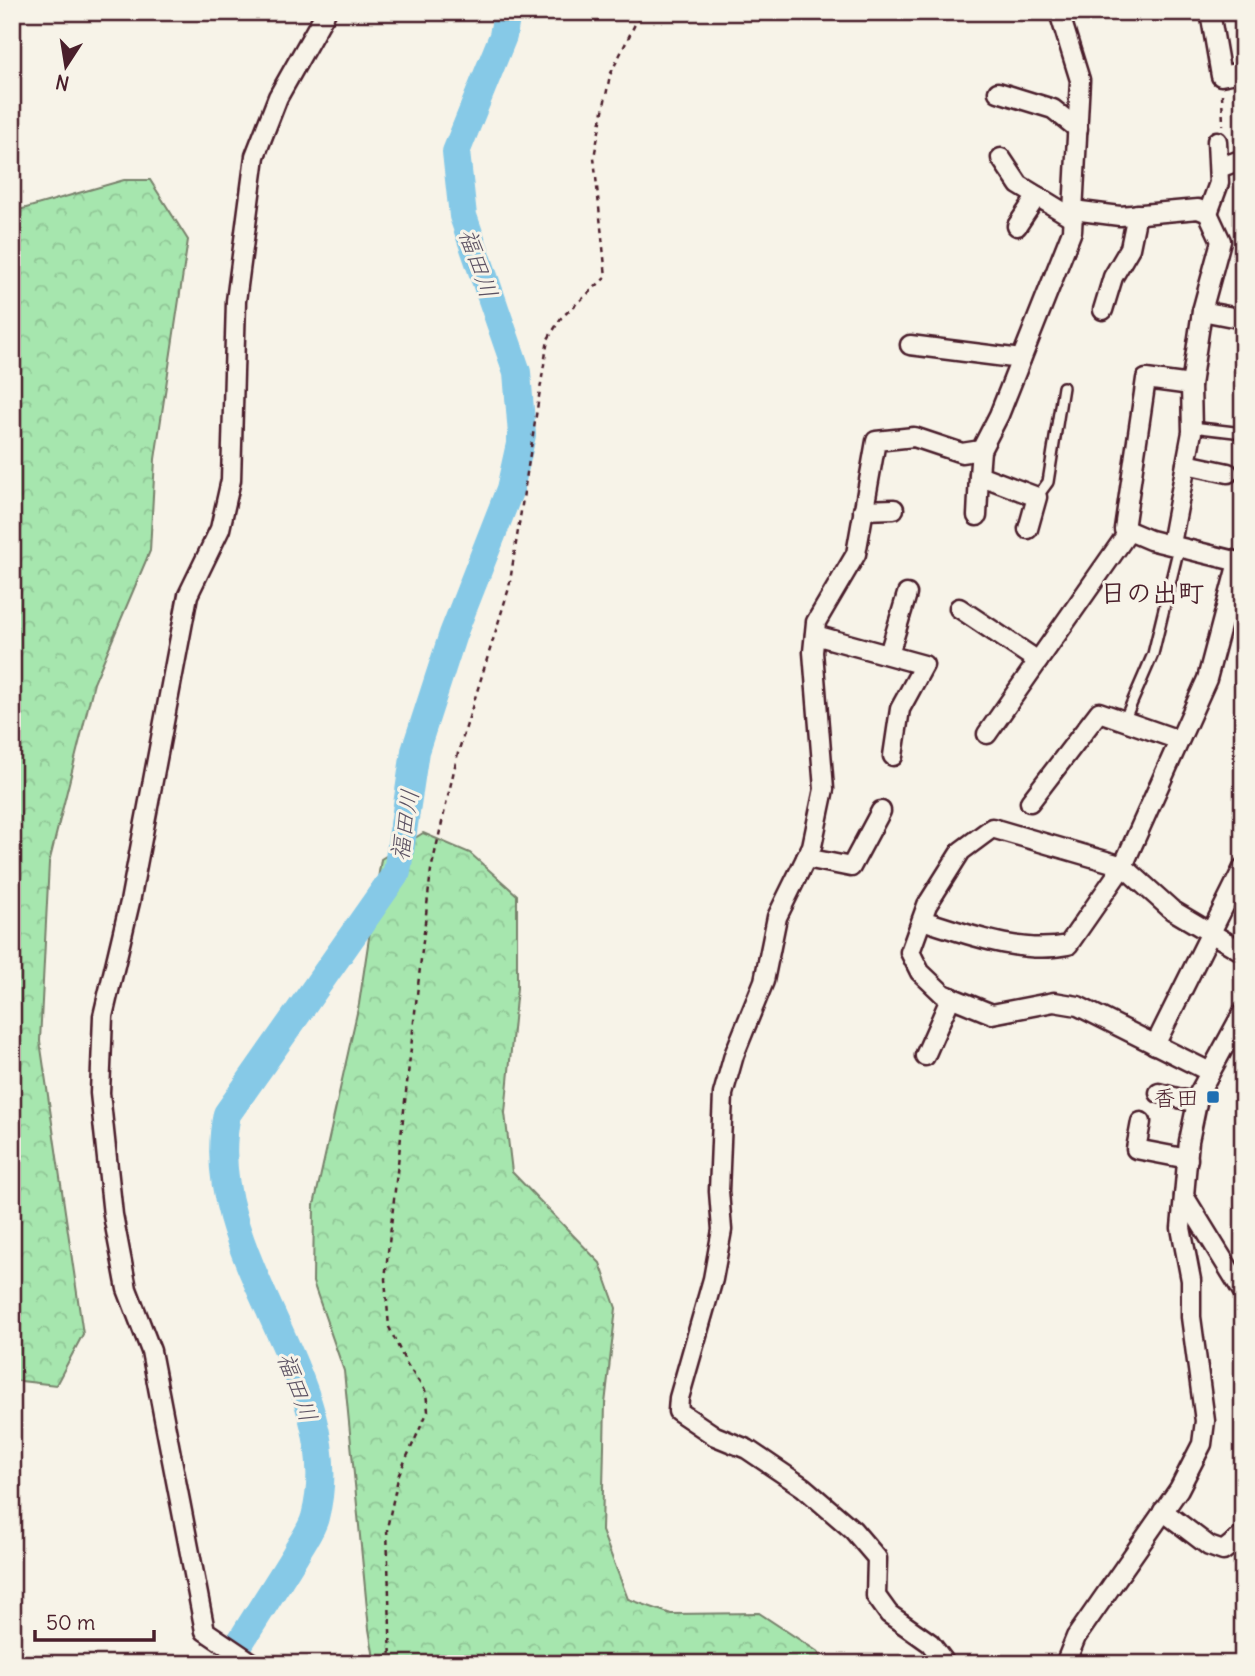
<svg xmlns="http://www.w3.org/2000/svg" width="1255" height="1676" font-family="Delius,'Klee One',sans-serif">
<defs>
<pattern id="forest-crowns" width="20" height="18" patternUnits="userSpaceOnUse" patternTransform="scale(1.75)"><rect width="20" height="18" fill="#a6e6ae"/><path d="M2 6a3 3 0 1 1 6 0M12 15a3 3 0 1 1 6 0" fill="none" stroke="#90c596"/></pattern>
</defs>
<rect width="100%" height="100%" fill="#f7f3e8"/>
<filter id="ink" filterUnits="userSpaceOnUse"><feTurbulence type="fractalNoise" baseFrequency=".0143" numOctaves="2"/><feDisplacementMap in="SourceGraphic" scale="14" xChannelSelector="R" yChannelSelector="G"/><feConvolveMatrix kernelMatrix="1 2 1 2 8 2 1 2 1" color-interpolation-filters="sRGB"/></filter>
<g filter="url(#ink)">
<g fill="url(#forest-crowns)" stroke="#78826c" stroke-width="2">
<path d="M124,180H150L188,240L155,459L150,551L94,683L49,863L40,1041L83,1334L56,1385L12,1380V212Z"/>
<path d="M423,833L470,853L517,895V988L505,1113L512,1172L600,1263L616,1308L605,1404L602,1531L628,1599L671,1614L759,1613L818,1652L824,1664H375L369,1629L344,1371L313,1282L314,1205L359,1004L381,859Z"/>
</g>
<g fill="none" stroke-linecap="round" stroke-linejoin="round">
<path stroke="#86c9e7" stroke-width="28" d="M227,1664C249,1627 273,1591 295,1555C301,1543 312,1530 315,1517C351,1382 197,1255 227,1114L397,872L415,751L453,634L510,489L522,435L517,372L463,216L456,152L503,36L507,12"/>
<defs>
<g id="lane">
<path d="M1192,427L1243,433"/>
<path d="M1037,497L1048,482L1063,387"/>
<path d="M1124,721L1153,654L1179,547"/>
</g>
<g id="street">
<path d="M1210,12L1221,76L1241,72"/>
<path d="M998,92L1053,109L1078,129"/>
<path d="M1001,158L1019,185L1073,218"/>
<path d="M1219,168L1243,159"/>
<path d="M1073,210L1120,216L1198,209L1208,213L1221,241L1202,311L1191,385L1192,432L1171,544"/>
<path d="M1208,213L1219,183L1217,141"/>
<path d="M1017,226L1037,196"/>
<path d="M1103,310L1113,277L1130,248L1137,214"/>
<path d="M1202,311L1243,319"/>
<path d="M910,345L1021,359"/>
<path d="M1191,385L1146,379L1124,529L1150,540L1243,563"/>
<path d="M981,450L979,475L1037,497L1028,529"/>
<path d="M1186,464L1228,473"/>
<path d="M863,510L894,509"/>
<path d="M977,516L979,475"/>
<path d="M1238,562L1207,679L1123,866L1172,910L1243,952"/>
<path d="M959,608L1038,661"/>
<path d="M815,635L924,665L900,709L893,756"/>
<path d="M889,654L907,594"/>
<path d="M987,734L1129,531"/>
<path d="M1030,802L1099,712L1179,740"/>
<path d="M806,858L851,867L881,811"/>
<path d="M922,920C967,934 1021,955 1068,945L1123,866L992,828L961,851L927,905L910,952L920,972L943,994L992,1014L1054,1002L1078,1006L1208,1071"/>
<path d="M1155,1045L1243,868"/>
<path d="M925,1056L951,997"/>
<path d="M1159,1093L1197,1103"/>
<path d="M1141,1122L1136,1149L1188,1159"/>
<path d="M1184,1196L1243,1292"/>
<path d="M1163,1511L1209,1546L1223,1551L1243,1535"/>
<path d="M254,1664L205,1631L151,1351L127,1289L113,1215L100,1093L103,1016L130,902L188,595L220,529L231,480L236,301L255,156L278,97L326,12"/>
<path d="M943,1664V1660L930,1643L889,1614L876,1596L877,1558L853,1530L803,1487L747,1449L715,1436L678,1411L679,1398L713,1279L722,1230L719,1191L723,1094L734,1055L764,981L777,917L812,846L824,789L813,652L816,622L856,554L876,441L914,437L962,453L981,450L999,415L1072,231L1080,80L1059,12"/>
<path d="M1065,1664L1076,1637L1179,1489L1202,1444L1205,1421L1191,1317V1280L1181,1228L1189,1141L1199,1093L1243,1012"/>
</g>
</defs>
<use href="#lane" stroke="#4a1f2b" stroke-width="14"/>
<use href="#street" stroke="#4a1f2b" stroke-width="23"/>
<g stroke="#4a1f2b" stroke-width="2.5" stroke-dasharray="5 5" stroke-linecap="butt">
<path d="M1222,94L1223,125"/>
<path d="M391,1664L387,1528L399,1474L428,1411L426,1392L406,1363L389,1327L385,1279L431,870L458,753L509,588L548,339L561,318L606,277L594,157L610,75L641,12"/>
</g>
<use href="#lane" stroke="#f7f3e8" stroke-width="9"/>
<use href="#street" stroke="#f7f3e8" stroke-width="18"/>
</g>
</g>
<rect fill="#1f6fb2" stroke="#f7f3e8" stroke-width="2.5" x="1206" y="1090" width="14" height="14" rx="3.5"/>
<g text-anchor="middle" dominant-baseline="central" stroke-width="6" stroke-linejoin="round" paint-order="stroke">
<g font-size="23" fill="#4a1f2b" stroke="#f7f3e8" text-anchor="end">
<text x="1199" y="1097">香田</text>
</g>
<g font-size="24" font-style="italic" fill="#5c5263" stroke="#f7f3e8">
<text transform="translate(479 263) rotate(71)">福田川</text>
<text transform="translate(404 825) rotate(-81)">福田川</text>
<text transform="translate(298 1387) rotate(70)">福田川</text>
</g>
<g font-size="26" font-weight="bold" fill="#4a1f2b" stroke="#f7f3e8">
<text x="1152" y="592">日の出町</text>
</g>
</g>
<rect width="1255" height="1676" fill="none" stroke="#f7f3e8" stroke-width="42"/>
<rect x="21" y="21" width="1213" height="1634" fill="none" stroke="#4a1f2b" stroke-width="2.5" filter="url(#ink)"/>
<g transform="translate(66 66) rotate(192)" stroke="#f7f3e8" stroke-width="5" paint-order="stroke">
<path d="M0-5L12 26L0 18L-12 26Z" fill="#4a1f2b"/>
<text y="-10" font-size="19" font-weight="bold" text-anchor="middle" fill="#4a1f2b">N</text>
</g>
<path d="M35 1630v10h119v-10" fill="none" stroke="#4a1f2b" stroke-width="3.5"/>
<text x="46" y="1630" font-size="21" fill="#4a1f2b" stroke="#f7f3e8" stroke-width="5" paint-order="stroke">50 m</text>
</svg>
